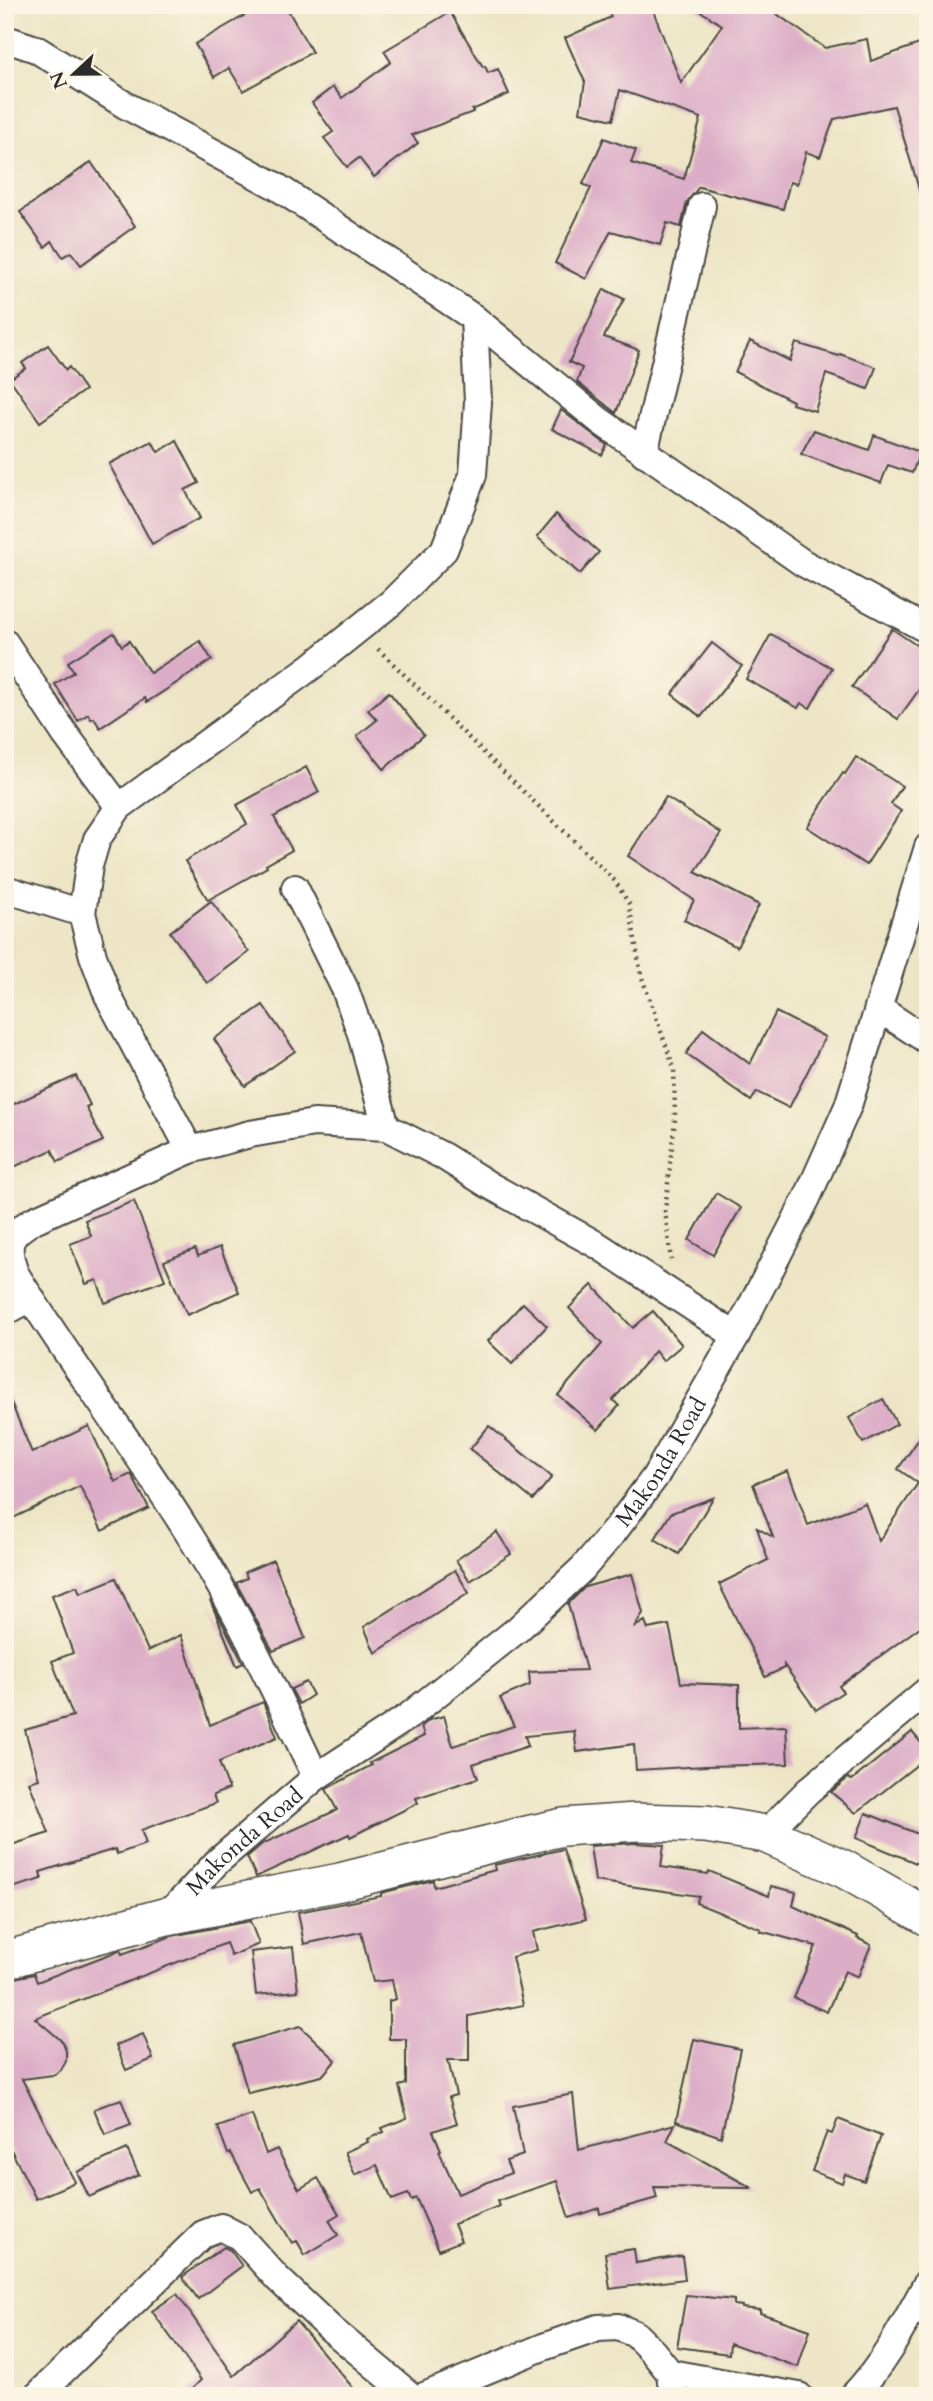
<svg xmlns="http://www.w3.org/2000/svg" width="933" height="2401" font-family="Cardo,serif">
<rect width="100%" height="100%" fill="#fcf5e5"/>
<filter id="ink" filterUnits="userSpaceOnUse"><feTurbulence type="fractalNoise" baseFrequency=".0143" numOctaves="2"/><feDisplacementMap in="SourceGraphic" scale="14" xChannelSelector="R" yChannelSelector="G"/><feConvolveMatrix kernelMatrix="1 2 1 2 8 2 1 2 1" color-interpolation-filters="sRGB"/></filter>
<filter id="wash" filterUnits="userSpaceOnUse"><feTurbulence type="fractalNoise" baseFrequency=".00686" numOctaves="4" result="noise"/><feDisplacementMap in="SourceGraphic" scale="28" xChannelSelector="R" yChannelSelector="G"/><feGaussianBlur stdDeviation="1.57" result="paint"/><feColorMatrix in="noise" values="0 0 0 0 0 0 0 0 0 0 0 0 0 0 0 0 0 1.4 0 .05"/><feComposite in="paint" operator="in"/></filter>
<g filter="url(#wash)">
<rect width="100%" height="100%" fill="#ede5c5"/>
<g id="blocks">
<g fill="#dcadc7">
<path d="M263,5H285L312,52L243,91L229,68L214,77L195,44Z"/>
<path d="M606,5H651L681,83L722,25L691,5H764L825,48L867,39L871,61L928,41V199H922L894,106L834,119L820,157L806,152L797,184L790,182L783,209L699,187L687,202L681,227L667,223L660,245L611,231L586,279L555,263L591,188L583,184L604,138L636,150L631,163L684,179L701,118L620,90L613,120L580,112L585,82L565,38L611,17Z"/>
<path d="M450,12L483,67L485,66L488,73L498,69L509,94L472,110L473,112L412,135L418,143L374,177L359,158L347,167L324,138L333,132L312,103L333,87L342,98L391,62L384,51Z"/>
<path d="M91,162L135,226L81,265L71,252L63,257L52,241L45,247L20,212Z"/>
<path d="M604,289L624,299L604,337L639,350L616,413L577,382L582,368L569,362Z"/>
<path d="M750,341L790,361L796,343L839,356L840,354L876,367L868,389L826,374L815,411L792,404L793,401L735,372Z"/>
<path d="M48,345L66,370L69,367L85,390L40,422L10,379L26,368L22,363Z"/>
<path d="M561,410L607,445L602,455L552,429Z"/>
<path d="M814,430L869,450L874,435L920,452L912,473L888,465L881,483L801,454Z"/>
<path d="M152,441L158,452L177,441L199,483L185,490L200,518L152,544L109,464Z"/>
<path d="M556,514L599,552L580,574L537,537Z"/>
<path d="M892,629L928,653V677L898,719L852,687Z"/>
<path d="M114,633L122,646L129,641L150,673L200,641L212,660L147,702L145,698L100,728L94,718L91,719L88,714L78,721L55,684L74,672L68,662Z"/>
<path d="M771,634L832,668L810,708L801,703L798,708L746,679Z"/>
<path d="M712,643L742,666L701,717L672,694Z"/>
<path d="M389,692L424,735L384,769L357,736L377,720L368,710Z"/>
<path d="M856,757L902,786L891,804L901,811L866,865L807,827L843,773L845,774Z"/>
<path d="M306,767L319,792L274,817L292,850L266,865L267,867L208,900L185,861L247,824L237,805Z"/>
<path d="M666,797L721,833L695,872L759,905L737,947L684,920L694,900L628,856Z"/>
<path d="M211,901L249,952L207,983L170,932Z"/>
<path d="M263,1005L295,1051L245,1086L214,1039Z"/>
<path d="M776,1012L825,1037L789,1108L757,1092L751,1101L686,1054L703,1029L750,1064Z"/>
<path d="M76,1076L90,1105L86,1107L103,1141L58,1162L52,1150L14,1167L5,1148V1108Z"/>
<path d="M716,1193L741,1208L713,1255L689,1240Z"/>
<path d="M134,1201L165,1280L105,1303L97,1280L86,1284L70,1244L91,1236L85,1220Z"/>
<path d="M220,1247L239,1292L187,1315L164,1261L195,1249L198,1256Z"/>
<path d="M592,1285L633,1328L653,1311L682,1345L663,1361L655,1351L613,1400L619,1406L598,1430L558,1395L602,1344L569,1308Z"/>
<path d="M523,1303L547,1326L512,1364L488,1341Z"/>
<path d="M5,1388L32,1453L89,1426L115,1482L131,1474L149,1508L102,1531L80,1486L5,1522Z"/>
<path d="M883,1399L897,1424L863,1443L849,1418Z"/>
<path d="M489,1426L552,1477L533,1500L470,1449Z"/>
<path d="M928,1426V1621L839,1686L843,1692L816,1710L784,1665V1668L765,1677L719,1584L768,1560L757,1528L773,1537L753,1484L788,1471L808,1525L865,1503L879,1541L918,1483L898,1469Z"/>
<path d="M713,1498L679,1554L655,1539L671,1513Z"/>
<path d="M497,1532L511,1554L470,1581L456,1560Z"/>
<path d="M273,1560L305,1638L273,1651L236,1583L247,1578L245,1572Z"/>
<path d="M455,1570L469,1593L375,1653L364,1627Z"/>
<path d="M632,1574L643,1613L634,1627L645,1621L648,1629L669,1625L681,1683L739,1685V1728L786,1726L788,1764L705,1766L636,1770L634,1744L577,1752L574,1731L525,1736L528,1746L473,1764L478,1778L416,1798L418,1803L350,1837L349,1834L256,1877L247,1857L262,1844L337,1810L326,1789L372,1765L370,1763L424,1736L421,1727L429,1720L444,1716L453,1746L514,1726L500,1698L530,1685L529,1672L586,1670L568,1604L585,1587Z"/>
<path d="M116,1578L148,1651L181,1635L210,1725L263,1702L277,1737L219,1762L229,1789L213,1795L216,1803L141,1830L146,1844L117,1854L115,1849L40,1872L42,1879L5,1890V1847L49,1833L29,1782L39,1779L25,1730L73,1716L52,1661L73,1653L52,1595L77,1586L80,1593Z"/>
<path d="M210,1600L225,1628L243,1663L237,1666Z"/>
<path d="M306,1682L313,1695L299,1704L291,1689Z"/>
<path d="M912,1732L928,1751V1756L856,1813L831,1792L848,1778L852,1780Z"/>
<path d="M866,1813L928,1838V1868L856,1838Z"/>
<path d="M636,1843L664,1845L661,1867L708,1874L709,1871L769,1896L771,1886L796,1892L793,1906L858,1936L857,1938L871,1945L858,1977L845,1971L827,2012L794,1998L816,1946L760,1931L761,1929L696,1903L699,1896L595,1881L590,1846Z"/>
<path d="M563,1849L586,1919L533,1932L537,1950L512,1957L523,2005L469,2016V2060H448L456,2095L449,2097L457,2123L433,2131L441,2150L439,2151L458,2194L511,2173L506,2161L523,2155L513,2106L573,2094L579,2150L675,2124L667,2141L752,2188L654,2187L657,2198L600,2214L599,2208L569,2218L557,2181L497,2201L499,2206L454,2224L461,2241L439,2250L416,2198L411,2200L408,2194L392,2200L377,2165L355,2175L345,2152L368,2142L367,2139L384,2132L382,2128L407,2118L399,2086L406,2084V2039H389V2001L396,1999L392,1980L373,1982L361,1932L304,1944L298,1912L381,1896V1893L433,1880L434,1887L495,1870L494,1865Z"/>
<path d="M250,1921L259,1944L231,1956L226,1943L35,2018L63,2042L66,2051V2061L61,2070L53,2075L22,2079L75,2182L36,2199L5,2138V1980L34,1974L37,1982L115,1952L120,1950L122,1954L172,1936Z"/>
<path d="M293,1947L298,1991L256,1995L251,1952Z"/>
<path d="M300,2026L336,2060L322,2076L248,2093L234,2045Z"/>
<path d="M143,2034L153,2059L126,2070L116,2045Z"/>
<path d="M694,2039L740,2049L721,2137L676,2121Z"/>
<path d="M121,2099L131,2125L105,2135L94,2109Z"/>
<path d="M252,2115L266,2154L277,2149L299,2189L318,2178L339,2214L329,2220L338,2235L305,2255L297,2241L292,2243L260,2188L252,2192L231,2153L228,2154L218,2127Z"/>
<path d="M838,2119L881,2136L864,2181L845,2174L842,2183L812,2171L827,2132L832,2134Z"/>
<path d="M127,2149L139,2175L89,2197L77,2172Z"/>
<path d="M224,2247L230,2250L242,2266L198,2299L182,2277Z"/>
<path d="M634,2249L636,2263L682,2256L685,2279L610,2289L605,2253Z"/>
<path d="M177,2294L234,2376L296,2321L360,2396H185L201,2380L152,2311Z"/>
<path d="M686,2295L734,2300V2305L742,2306V2308L760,2310V2313L810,2330L798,2367L730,2343L729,2354L677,2347Z"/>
</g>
</g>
</g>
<g filter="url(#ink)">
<use href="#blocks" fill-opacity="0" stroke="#484742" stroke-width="2"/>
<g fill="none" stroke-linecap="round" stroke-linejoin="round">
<defs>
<g id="street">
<path d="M5,42L12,41L36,49L125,105L276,186L474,318L600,421L803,563L928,630"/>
<path d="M644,453L702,206"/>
<path d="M5,643L65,734L119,807"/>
<path d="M295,888L345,989L361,1034L386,1127"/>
<path d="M5,889L82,913"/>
<path d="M878,1008L928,1041"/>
<path d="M190,1150L108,996L93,956L82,913L89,866L97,839L119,807L312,666L392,602L444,550L473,475L478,402L474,318"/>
<path d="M5,1312L31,1298"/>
<path d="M316,1777C276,1693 237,1609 187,1531C132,1443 69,1361 15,1273C5,1244 8,1235 34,1220L190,1150L250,1134L314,1123L386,1127L443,1156L489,1185L599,1246L736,1336"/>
<path d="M765,1834L808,1791L928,1690"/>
<path id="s1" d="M167,1916L217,1862L316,1777L409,1716L518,1629L583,1568L616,1529L655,1477L736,1336L807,1198L848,1106L928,847"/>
<path d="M670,2373L799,2396"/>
<path d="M37,2396L203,2234L221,2227L240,2237L277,2278L331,2329L411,2396"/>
<path d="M424,2396L543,2347L598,2328L618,2327L635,2334L653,2352L670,2373L673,2396"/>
<path d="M853,2396C885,2363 906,2321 928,2281"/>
</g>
<path id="secondary" d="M5,1960L167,1916L340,1882L522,1836L563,1827L636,1822L706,1824L765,1834L844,1869L928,1917"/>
</defs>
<use href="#street" stroke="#484742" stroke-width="30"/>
<use href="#secondary" stroke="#484742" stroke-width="40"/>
<path stroke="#484742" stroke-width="4.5" stroke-dasharray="2 5" stroke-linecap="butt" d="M378,649L615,881L629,904L641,975L674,1068L675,1119L665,1211L671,1260"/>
<use href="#street" stroke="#fff" stroke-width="26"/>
<use href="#secondary" stroke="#fff" stroke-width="37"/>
</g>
</g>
<g text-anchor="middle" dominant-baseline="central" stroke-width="6" stroke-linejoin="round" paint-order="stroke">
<g font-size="23" fill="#2b2b2b" stroke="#fcf5e5">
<text stroke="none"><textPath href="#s1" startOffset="676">Makonda Road</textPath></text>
<text stroke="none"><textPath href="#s1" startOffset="108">Makonda Road</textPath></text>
</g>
</g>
<rect width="933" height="2401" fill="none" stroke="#fcf5e5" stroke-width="28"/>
<g transform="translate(74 74) rotate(248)" stroke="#fcf5e5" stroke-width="5" paint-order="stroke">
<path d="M0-5L12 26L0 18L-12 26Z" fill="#2b2b2b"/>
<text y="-10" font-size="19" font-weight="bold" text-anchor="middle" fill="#2b2b2b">N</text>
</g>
</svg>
